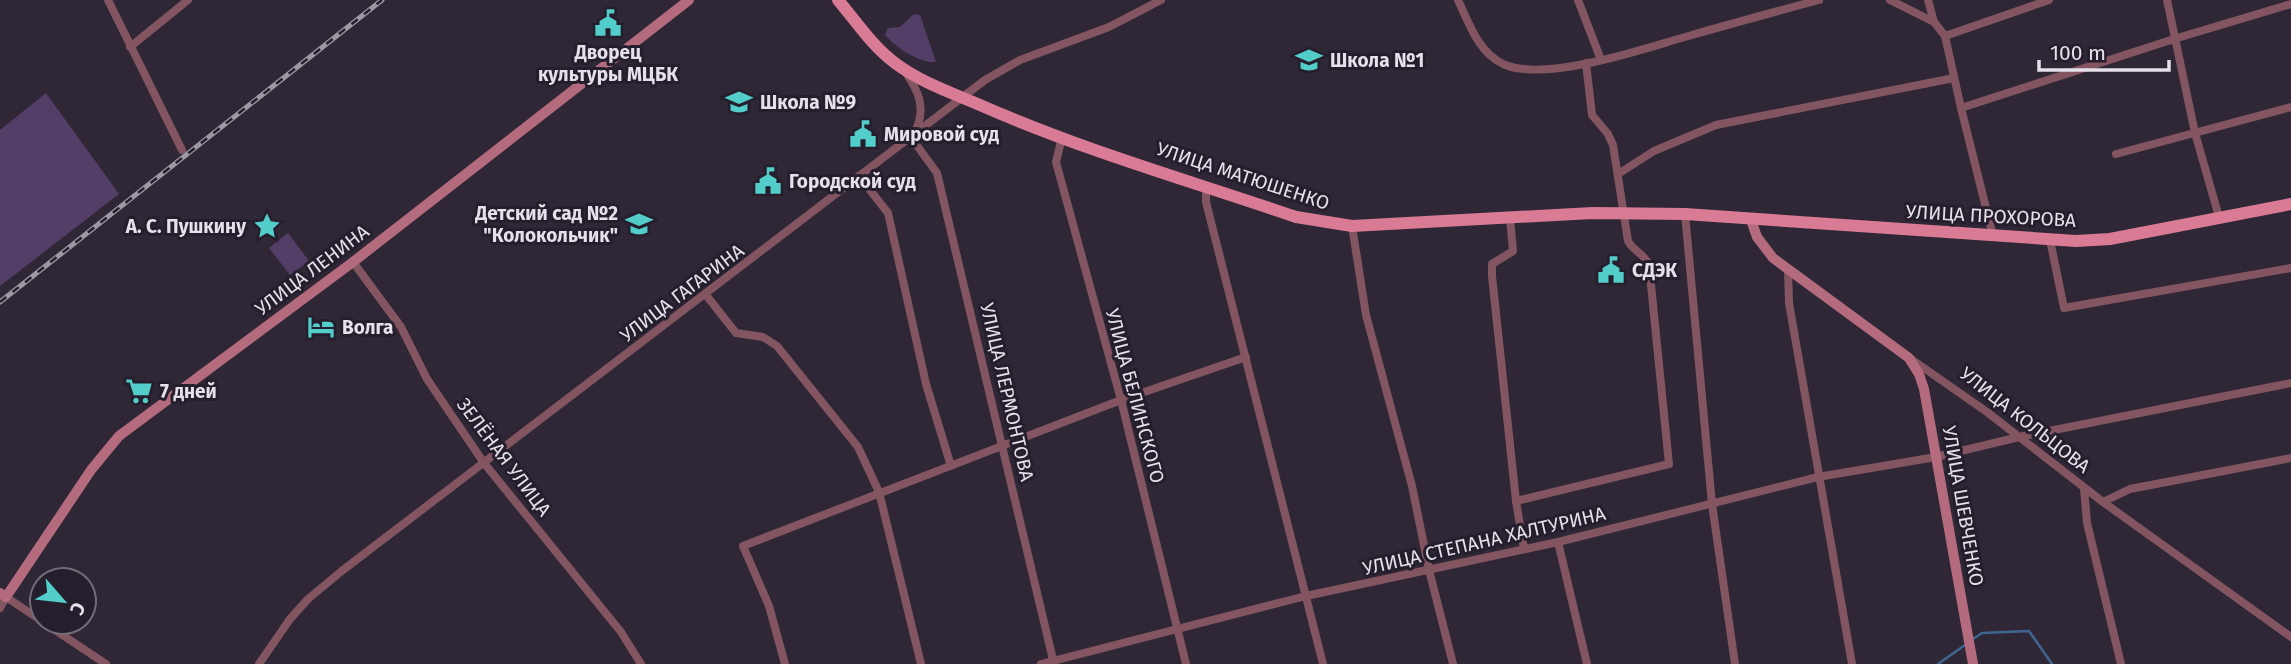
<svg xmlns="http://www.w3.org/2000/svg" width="2291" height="664" font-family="'Fira Sans',sans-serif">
<rect width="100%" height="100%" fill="#2f2736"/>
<g fill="#533e68">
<path d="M914,14L920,15L936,62C918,63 897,48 885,35L888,28L900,27Z"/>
<path d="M46,93L119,194L0,286V130Z"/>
<path d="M288,233L309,261L290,275L269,248Z"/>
</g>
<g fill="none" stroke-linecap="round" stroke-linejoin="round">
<g stroke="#3e6690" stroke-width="2.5">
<path d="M1973,639L1982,633L2029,631L2052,664"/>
<path d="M1938,664L1965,645"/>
</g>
<g stroke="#835561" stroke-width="8">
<path d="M108,0L182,150"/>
<path d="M1458,0C1469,23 1478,52 1503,64C1545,83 1642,49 1685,37C1730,24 1774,12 1819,0"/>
<path d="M1578,0L1601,60"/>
<path d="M1890,0L1934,22L1945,36L1961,108L1993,236"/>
<path d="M1928,0L1934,22"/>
<path d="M2167,0L2195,133L2219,217"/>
<path d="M1945,36L2049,0"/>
<path d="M130,47L188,0"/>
<path d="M906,73C920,93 926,110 915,132"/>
<path d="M1961,108L2174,39L2291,4"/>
<path d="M910,136L937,173L1054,664"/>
<path d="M1062,137L1056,162L1121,400L1186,664"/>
<path d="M2116,154L2291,107"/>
<path d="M1618,174L1654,151L1716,125L1954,78"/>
<path d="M859,176L888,213L926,384L951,466"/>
<path d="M1206,186V202L1323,664"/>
<path d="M1685,214L1712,504L1735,664"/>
<path d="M1510,218L1513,251L1492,264V276L1516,501L1524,549"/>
<path d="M1352,226L1366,315L1412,486L1429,570L1453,664"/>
<path d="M2050,240L2064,308L2291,268"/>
<path d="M353,262L401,327L427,379L484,463L621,632L641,664"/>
<path d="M1788,270L1789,303L1852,664"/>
<path d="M706,295L736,333L763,337L777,346L858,447L879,492L921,664"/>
<path d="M1911,359L1987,412L2103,502L2291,637"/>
<path d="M2084,488L2087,523L2121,664"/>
<path d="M1516,501L1669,464L1649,265C1644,253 1633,251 1628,241L1613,145L1608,134L1592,115L1586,63"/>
<path d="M2103,502L2130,489L2291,458"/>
<path d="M1558,542L1587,664"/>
<path d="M0,608L6,597L42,621"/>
<path d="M43,622L106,664"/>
<path d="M259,664L290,619L308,599L343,570L985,80L1020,60L1109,27L1161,0"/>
<path d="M785,664L769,606L743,546L1121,400L1246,357"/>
<path d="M1041,664L1306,596L1558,542L1818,477L1936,457L2019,437L2291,383"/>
</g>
<g stroke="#b46b7e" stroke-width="10">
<path d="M1751,220L1757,237L1773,258L1909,358L1919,374L1924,389L1973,664"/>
<path d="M0,593L6,597L91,470L119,436L353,262L689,0"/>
</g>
<path stroke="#da7b95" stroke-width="12" d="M838,0C856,21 872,46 895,63C920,82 952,93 980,105C1082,150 1191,181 1296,217L1352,226L1593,213L1685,214L2076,241L2110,239L2291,204"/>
<defs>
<path id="rail" d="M0,302L382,0"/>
</defs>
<use href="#rail" stroke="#9e98a4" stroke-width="5"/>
<use href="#rail" stroke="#251e2c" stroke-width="2.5" stroke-dasharray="8" stroke-linecap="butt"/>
</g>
<defs>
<symbol id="civic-bare" viewBox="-9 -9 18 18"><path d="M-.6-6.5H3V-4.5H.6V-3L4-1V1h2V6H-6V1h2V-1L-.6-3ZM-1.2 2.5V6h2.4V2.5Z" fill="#53cdca" stroke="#251e2c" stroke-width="2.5" paint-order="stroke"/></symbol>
<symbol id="school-bare" viewBox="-9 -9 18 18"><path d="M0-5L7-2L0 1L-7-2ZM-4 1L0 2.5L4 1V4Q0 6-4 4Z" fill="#53cdca" stroke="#251e2c" stroke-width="2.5" paint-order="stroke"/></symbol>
<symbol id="sight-bare" viewBox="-9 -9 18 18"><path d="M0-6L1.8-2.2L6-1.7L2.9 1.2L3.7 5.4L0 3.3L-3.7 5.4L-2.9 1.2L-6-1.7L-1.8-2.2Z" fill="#53cdca" stroke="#251e2c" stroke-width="2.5" paint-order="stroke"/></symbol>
<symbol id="hotel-bare" viewBox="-9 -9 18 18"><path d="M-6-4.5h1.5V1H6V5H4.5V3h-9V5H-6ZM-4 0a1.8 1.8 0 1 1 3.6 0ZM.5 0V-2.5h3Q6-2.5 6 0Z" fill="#53cdca" stroke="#251e2c" stroke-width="2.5" paint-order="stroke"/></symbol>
<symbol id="supermarket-bare" viewBox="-9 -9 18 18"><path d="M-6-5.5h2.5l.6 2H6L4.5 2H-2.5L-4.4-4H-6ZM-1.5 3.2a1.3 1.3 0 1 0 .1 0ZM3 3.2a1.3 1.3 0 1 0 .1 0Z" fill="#53cdca" stroke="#251e2c" stroke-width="2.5" paint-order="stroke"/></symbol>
</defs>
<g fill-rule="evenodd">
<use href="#civic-bare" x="589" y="4" width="38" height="38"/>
<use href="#school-bare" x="1290" y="41" width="38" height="38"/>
<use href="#school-bare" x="720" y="83" width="38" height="38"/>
<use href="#civic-bare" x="844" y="115" width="38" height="38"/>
<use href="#civic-bare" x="749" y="162" width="38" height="38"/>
<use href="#school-bare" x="620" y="205" width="38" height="38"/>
<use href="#sight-bare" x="248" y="207" width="38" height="38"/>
<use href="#civic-bare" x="1592" y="251" width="38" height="38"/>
<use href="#hotel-bare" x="302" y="308" width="38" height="38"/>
<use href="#supermarket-bare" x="120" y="372" width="38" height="38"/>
</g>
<g text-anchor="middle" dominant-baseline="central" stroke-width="6" stroke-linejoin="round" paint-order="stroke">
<g font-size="19" font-weight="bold" fill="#e5e0ea" stroke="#251e2c" text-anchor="start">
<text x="608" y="52" text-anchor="middle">Дворец<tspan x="608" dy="22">культуры МЦБК</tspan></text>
<text x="1330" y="60">Школа №1</text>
<text x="760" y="102">Школа №9</text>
<text x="884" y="134">Мировой суд</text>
<text x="789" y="181">Городской суд</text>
<text x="618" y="213" text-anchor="end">Детский сад №2<tspan x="618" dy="22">"Колокольчик"</tspan></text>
<text x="246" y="226" text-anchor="end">А. С. Пушкину</text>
<text x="1632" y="270">СДЭК</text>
<text x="342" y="327">Волга</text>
<text x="160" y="391">7 дней</text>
</g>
<g font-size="19" fill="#e5e0ea" stroke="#251e2c">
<text transform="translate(1243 176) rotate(18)">УЛИЦА МАТЮШЕНКО</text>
<text transform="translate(1991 216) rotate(3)">УЛИЦА ПРОХОРОВА</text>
<text transform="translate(312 270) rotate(-37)">УЛИЦА ЛЕНИНА</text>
<text transform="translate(682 293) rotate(-37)">УЛИЦА ГАГАРИНА</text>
<text transform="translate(1007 392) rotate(77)">УЛИЦА ЛЕРМОНТОВА</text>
<text transform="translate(1135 396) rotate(75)">УЛИЦА БЕЛИНСКОГО</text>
<text transform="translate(2025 420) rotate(38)">УЛИЦА КОЛЬЦОВА</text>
<text transform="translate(504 457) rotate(53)">ЗЕЛЁНАЯ УЛИЦА</text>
<text transform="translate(1963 506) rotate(80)">УЛИЦА ШЕВЧЕНКО</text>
<text transform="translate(1484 541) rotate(-13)">УЛИЦА СТЕПАНА ХАЛТУРИНА</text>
</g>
</g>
<g transform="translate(63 601) rotate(118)"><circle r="33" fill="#251e2c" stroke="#726c78" stroke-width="2"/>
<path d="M0-5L12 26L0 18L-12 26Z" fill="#53cdca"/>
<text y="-10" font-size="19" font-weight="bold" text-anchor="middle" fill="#e5e0ea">С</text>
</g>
<path d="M2039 60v10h130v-10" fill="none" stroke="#e5e0ea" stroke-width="3.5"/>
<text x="2050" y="60" font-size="21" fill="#e5e0ea" stroke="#251e2c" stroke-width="5" paint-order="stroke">100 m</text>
</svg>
